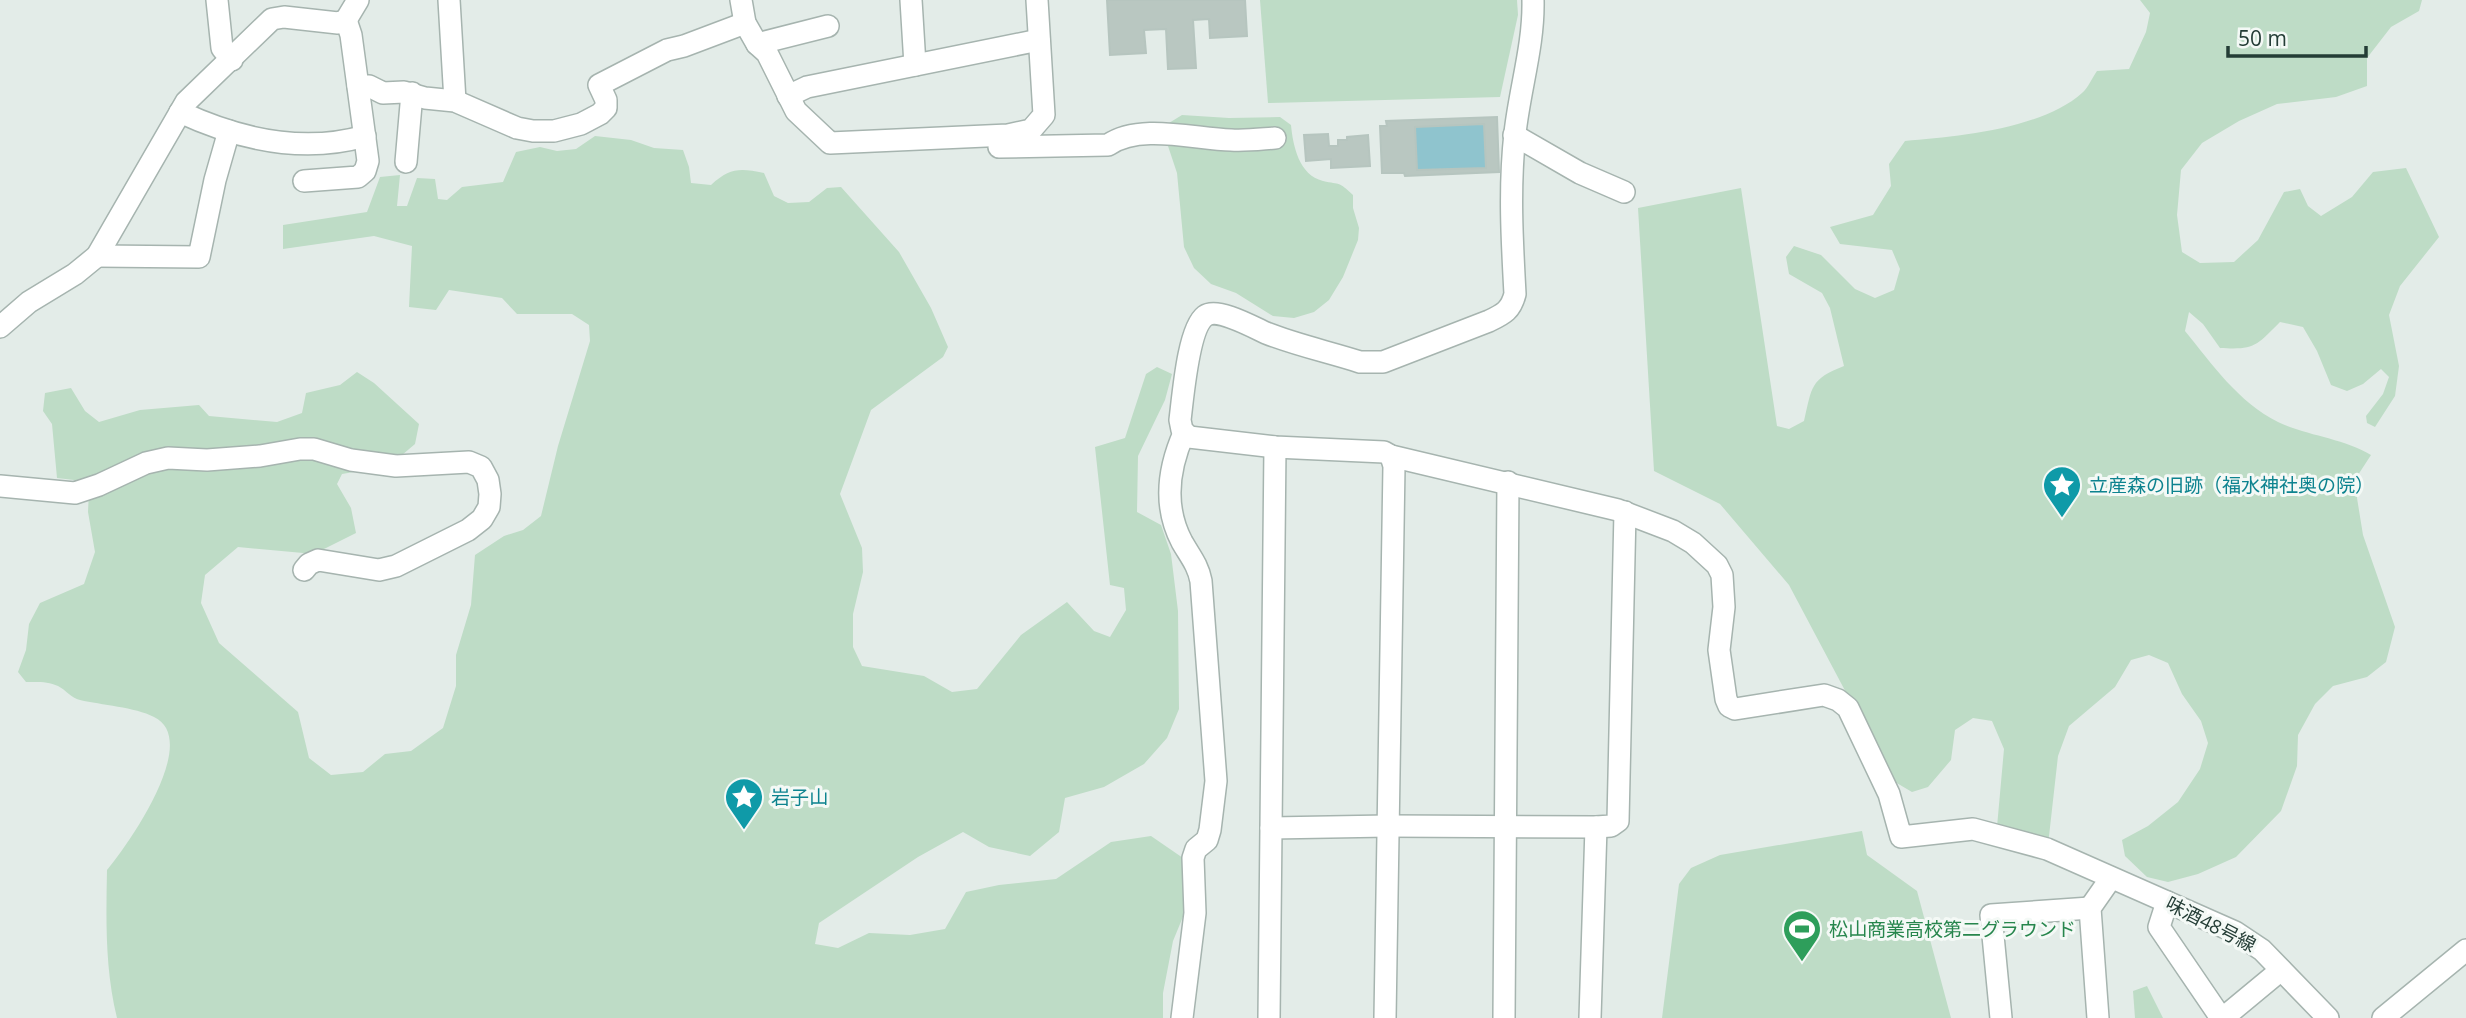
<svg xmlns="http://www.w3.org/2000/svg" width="2466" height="1018" font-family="'Open Sans','Noto Sans JP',sans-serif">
<rect width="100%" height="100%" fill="#e3ece8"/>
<g fill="#bedcc6">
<path d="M1260,0H1517L1518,15L1500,97L1268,103Z"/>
<path d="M2140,0H2422L2419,11L2391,27L2367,58V86L2336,97L2277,104L2239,121L2202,143L2181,170L2177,215L2182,252L2200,263L2234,262L2258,240L2284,192L2300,189L2308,206L2321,216L2352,197L2373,172L2406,168L2439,237L2400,286L2389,315L2399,366L2395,396L2375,427L2367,423L2366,416L2383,394L2389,377L2381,369L2363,384L2347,391L2331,385L2317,351L2303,327L2280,322C2256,346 2255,350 2220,348L2203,324L2189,312L2185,331C2212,364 2238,402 2278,422C2308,436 2343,438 2371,455L2358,475L2357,498L2363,535L2395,627L2386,662L2367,677L2333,686L2315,704L2298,735L2297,766L2281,811L2236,857L2198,874L2168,882L2147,877L2125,856L2122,840L2148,826L2178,802L2200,769L2208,743L2201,721L2182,694L2168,663L2149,655L2131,660L2115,687L2069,726L2058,756L2048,845L1997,827L2004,749L1992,721L1973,718L1955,730L1951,760L1928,787L1912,792L1895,782L1869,727L1850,700L1789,585L1720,504L1654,471L1638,208L1741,188L1777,426L1789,429L1804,421C1812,387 1810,379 1844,366L1830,308L1822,293L1789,274L1786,257L1794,246L1821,255L1855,289L1875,298L1894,290L1900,269L1892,250L1840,244L1830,227L1873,215L1891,186L1889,164L1905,141C1956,137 2042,129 2082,93C2088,88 2092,78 2097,71L2129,69L2146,32L2150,13Z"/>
<path d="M1182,115L1229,118L1280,117L1291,125C1293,146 1299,175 1323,181C1341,185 1338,181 1353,195V208L1359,228L1358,240L1343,277L1329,300L1314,312L1294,318L1273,316L1236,293L1211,284L1194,268L1184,247L1177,173L1168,146L1169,123Z"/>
<path d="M595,136L631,140L654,148L683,150L689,167L691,183L711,185C730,168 739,168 764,173L774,196L788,203L809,202L827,188L841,187L899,252L931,308L948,347L943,357L871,410L840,494L862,548L863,572L853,614V647L862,666L924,676L952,692L977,689L1021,635L1067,602L1094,631L1110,637L1126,610L1124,588L1110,585L1095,447L1125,438L1146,374L1157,367L1172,374L1165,400L1138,456L1137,512L1161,525L1171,554L1178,611L1179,709L1167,738L1144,764L1104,787L1065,798L1059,832L1030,856L989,847L963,832L918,857L819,923L815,944L838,948L869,933L910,935L945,929L966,892L999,885L1056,879L1111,842L1151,836L1183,858L1187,907L1173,941L1163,993V1018H117C105,969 106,920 107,870C128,845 202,740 154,717C135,707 101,705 80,700C71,698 66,690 58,686C48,681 36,682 26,682L18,672L26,650L29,624L40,603L84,584L95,552L88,512L89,491L74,480L57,478L52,424L43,411L45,393L71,388L85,411L99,422L140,410L199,405L209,416L277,422L302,413L306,393L340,385L357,372L374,383L419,424L415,444L389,466L342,474L337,484L351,508L356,533L314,554L238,547L205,575L201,603L219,643L298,712L309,758L331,775L363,772L385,754L411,751L443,728L456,686V655L471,605L475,555L504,536L523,530L541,516L558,446L590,341L589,325L572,314H517L502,298L449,290L436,310L409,307L412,246L374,236L283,249V225L367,212L380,177L400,175L397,206H407L417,178L435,179L438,199L447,200L462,187L503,182L516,152L540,147L557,151L576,149Z"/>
<path d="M1862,831L1867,855L1917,891L1951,1018H1662L1679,884L1691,868L1720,855Z"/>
<path d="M2147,986L2163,1018H2135L2133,991Z"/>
</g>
<path fill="#8fc4ce" d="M1484,124L1486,168L1417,170L1415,127Z"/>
<g fill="#b9c7c1" stroke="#b6c5bf" stroke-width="2" fill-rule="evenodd">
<path d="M1107,0H1245L1247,36L1210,38L1209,19L1193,20L1196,68L1168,69L1166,29L1144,30L1146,53L1110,55Z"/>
<path d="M1497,117L1499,172L1405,176L1404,173H1382L1380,126H1387L1386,121ZM1484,124L1486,168L1417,170L1415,127Z"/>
<path d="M1328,134L1329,146H1338V140H1347V137L1368,135L1370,166L1331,168V159L1306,161L1304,135Z"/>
</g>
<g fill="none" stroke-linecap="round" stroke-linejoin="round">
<defs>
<g id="minor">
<path d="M217,0L222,48L232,60"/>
<path d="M449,0L455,101"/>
<path d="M741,0L745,23L757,44L767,53L796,111L830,143L1008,135L1031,130L1044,115L1037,0"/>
<path d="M911,0L915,65"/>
<path d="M1533,0C1534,45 1520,88 1515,133C1509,187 1512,240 1515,294C1511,310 1504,314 1489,321L1383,362H1360C1329,352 1296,345 1266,333C1253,327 1217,307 1205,316C1188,329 1183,397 1180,420L1182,430L1189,437L1275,447L1384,452L1391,456L1618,510L1673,531L1693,543L1717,565L1722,575L1724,607L1719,650L1726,699L1729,706L1735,709L1824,695L1838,700L1848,708L1889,794L1901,837L1973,829L2047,849L2235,932L2262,950L2328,1018"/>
<path d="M757,44L828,26"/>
<path d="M358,86H369L383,93L404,92L425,98L455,101L517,128L533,131H554L581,124L600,114L606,108V100L599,85L667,50L684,46L745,23"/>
<path d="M788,96L807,87L1039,40"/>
<path d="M180,112C238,139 302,154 365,136"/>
<path d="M1514,135L1580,173L1624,192"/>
<path d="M999,147L1108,145C1140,123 1194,139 1231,140C1246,141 1261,139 1275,138"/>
<path d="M406,162L412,93"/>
<path d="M304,181L358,177L365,171L368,161L351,35L346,20"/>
<path d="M97,256L199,257L215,180L229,131"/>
<path d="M0,327L29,302L75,274L97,256L186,102L272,19L284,17L338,23L346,20L358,0"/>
<path d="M0,486L75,493L99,485L146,463L168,458L207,460L260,456L300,449H314L351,460L396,466L469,462L481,467L488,480L490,494L489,507L482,519L468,530L396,566L379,570L318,560L309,564L304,570"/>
<path d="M1271,828L1388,826L1596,827L1611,826L1618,821L1625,512"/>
<path d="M2167,902L2159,927L2221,1018"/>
<path d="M1182,1018L1195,913L1193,858L1196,849L1207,840L1210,830L1216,781L1201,581C1198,565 1190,556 1182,542C1163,506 1168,469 1184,433"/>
<path d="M1269,1018L1275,447"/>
<path d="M1385,1018L1394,466L1391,456"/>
<path d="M1504,1018L1508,482"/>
<path d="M1590,1018L1596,827"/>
<path d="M2001,1018L1991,915L2090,908"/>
<path d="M2098,1018L2090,908L2111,878"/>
<path d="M2223,1018L2281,970"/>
<path d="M2383,1018L2466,950"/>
</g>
</defs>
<use href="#minor" stroke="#a6b4af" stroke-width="24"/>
<use href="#minor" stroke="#fff" stroke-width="21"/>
</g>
<defs>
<symbol id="sight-pin" viewBox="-11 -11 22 30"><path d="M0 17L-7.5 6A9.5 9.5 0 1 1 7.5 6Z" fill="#0f9aa8" stroke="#f4f9f6"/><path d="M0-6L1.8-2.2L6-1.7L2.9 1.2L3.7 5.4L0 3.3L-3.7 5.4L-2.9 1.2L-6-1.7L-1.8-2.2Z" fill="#fff"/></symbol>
<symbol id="stadium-pin" viewBox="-11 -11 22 30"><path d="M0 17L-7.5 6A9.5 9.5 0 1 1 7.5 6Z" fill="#2e9e5b" stroke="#f4f9f6"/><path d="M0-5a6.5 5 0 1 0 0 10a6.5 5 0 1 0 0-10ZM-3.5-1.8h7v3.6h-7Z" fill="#fff"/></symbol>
</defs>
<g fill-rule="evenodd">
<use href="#sight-pin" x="2040" y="463" width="44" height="60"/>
<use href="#sight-pin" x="722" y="775" width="44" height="60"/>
<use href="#stadium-pin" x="1780" y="907" width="44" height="60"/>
</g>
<g text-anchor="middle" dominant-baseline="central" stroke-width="6" stroke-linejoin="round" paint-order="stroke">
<g font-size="19" fill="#0d838f" stroke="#f4f9f6" text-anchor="start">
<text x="2089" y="485">立産森の旧跡（福水神社奥の院）</text>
<text x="771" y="797">岩子山</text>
</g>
<g font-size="19" fill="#243d36" stroke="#f4f9f6">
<text transform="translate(2211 924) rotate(27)">味酒48号線</text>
</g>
<g font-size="19" fill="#27864d" stroke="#f4f9f6" text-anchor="start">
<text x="1829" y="929">松山商業高校第二グラウンド</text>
</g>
</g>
<path d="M2228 46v10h138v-10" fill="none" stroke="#243d36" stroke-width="3.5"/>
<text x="2238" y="46" font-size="21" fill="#243d36" stroke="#f4f9f6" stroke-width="5" paint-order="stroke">50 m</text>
</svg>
